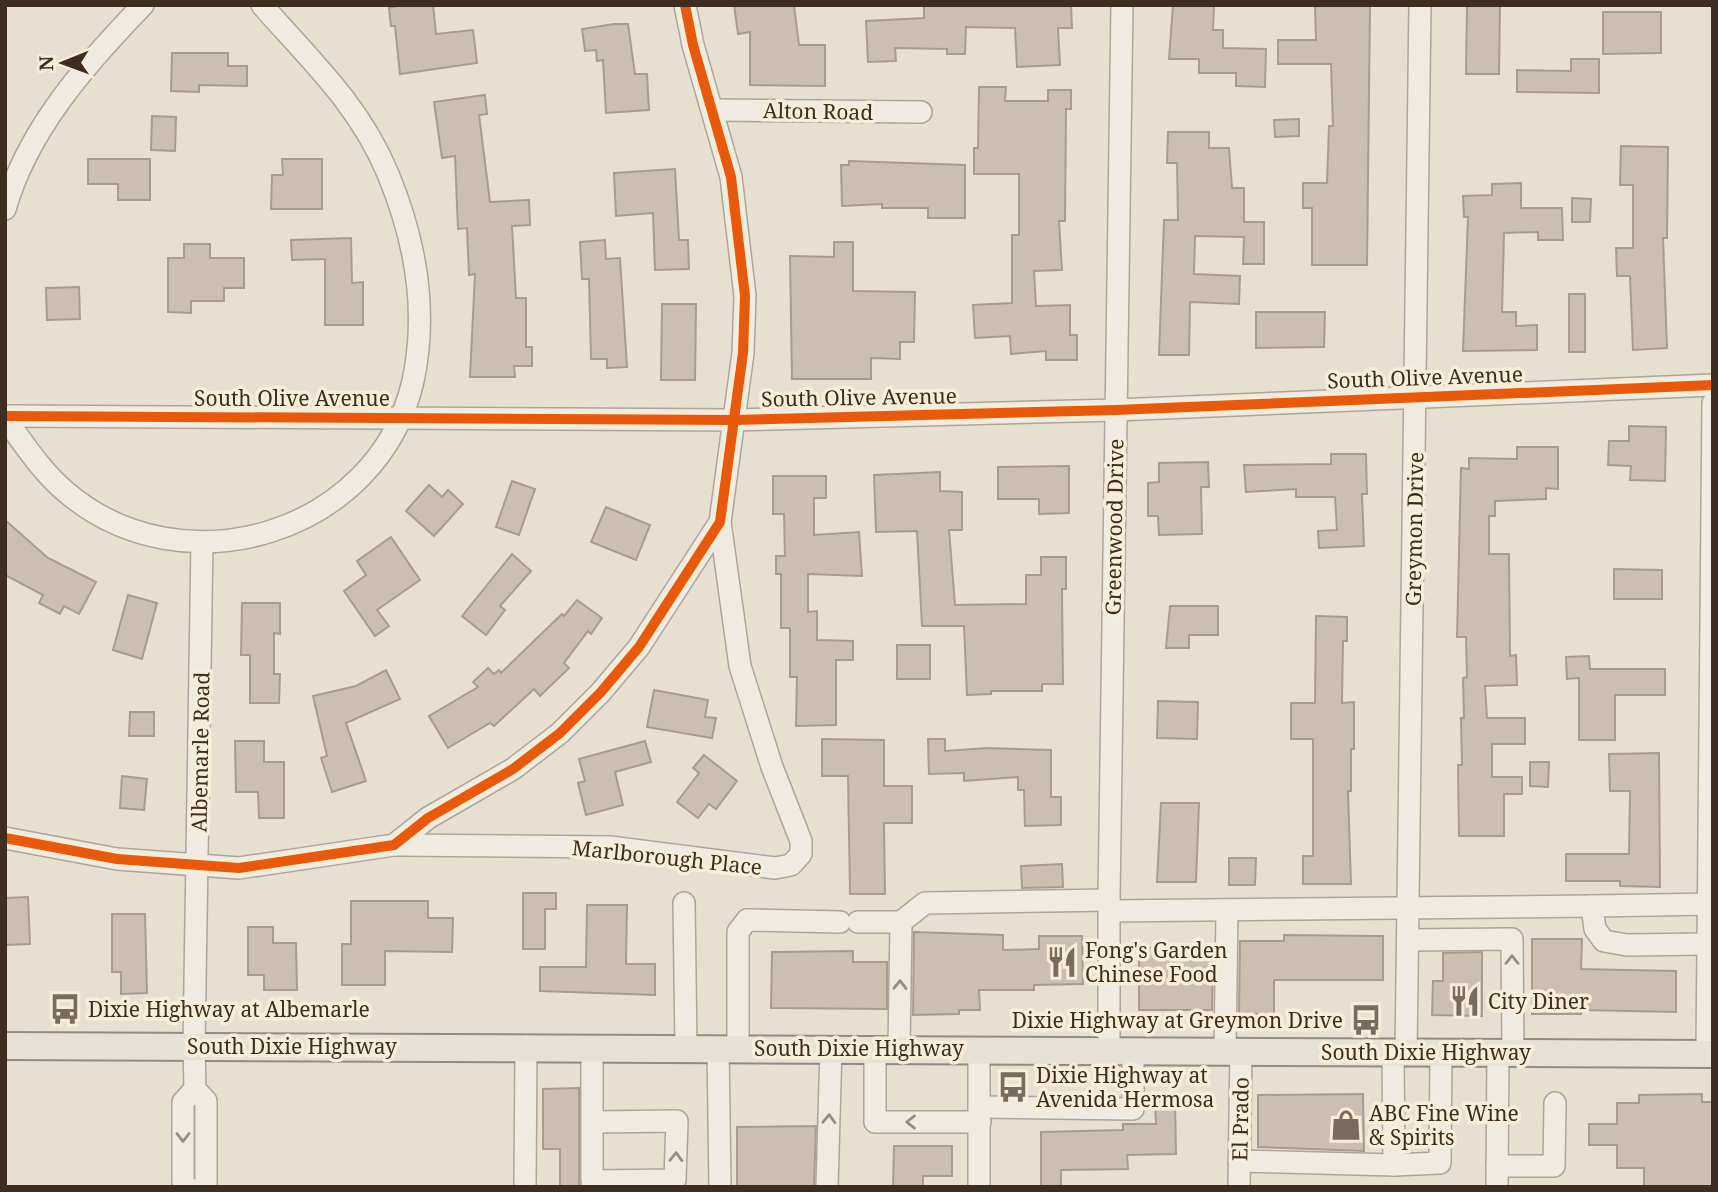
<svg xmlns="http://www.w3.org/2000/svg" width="1718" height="1192" font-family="'Noto Serif',serif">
<rect width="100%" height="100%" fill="#e7e0d1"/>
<g fill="#cbbfb2" stroke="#a89c90" stroke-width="2">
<path d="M402,5H433L436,34L473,30L477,63L400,74L395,26H391L389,8Z"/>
<path d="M734,5H794L799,45H825V86L750,85V32L738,34Z"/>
<path d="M924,5H1071L1072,28H1058L1060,65L1017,67L1015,28L966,27L965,54H947V49L895,48L896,61L868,62L866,21L924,18Z"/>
<path d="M1173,5H1214L1213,30H1223V48L1266,49L1265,87L1236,86V73H1199V59H1169Z"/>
<path d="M1315,5H1370L1367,265H1312V208H1303V183H1327L1329,126H1333L1331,64H1278V40H1316Z"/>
<path d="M1467,5H1500L1499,74H1466Z"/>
<path d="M1603,12H1661V53L1603,54Z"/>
<path d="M614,24H628L635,74H647L649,110L606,113L603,60L597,61L596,50L585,51L582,29Z"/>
<path d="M172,53H228V66H247V86L199,85V92L171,91Z"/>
<path d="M1571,59H1599V93L1517,92V70L1571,71Z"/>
<path d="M979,87H1006L1005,101H1048V90H1071V109H1066L1065,221H1059L1062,270L1034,271L1036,306L1070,305V335H1077V360H1046V351L1011,354L1010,336L975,338L973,305L1012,303V235H1019V174H974V148H978Z"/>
<path d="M485,95L487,114L479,115L490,202L529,200L530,225L512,226L516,298H526V347H532V366H514L515,377H470L475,274L469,275L467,228L458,229L455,156L442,158L434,102Z"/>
<path d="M152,116L176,117L175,151L151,150Z"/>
<path d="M1299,119V136L1275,137L1274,120Z"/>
<path d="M1168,132H1209V148H1229L1232,188H1244V222H1264V264H1243L1244,237L1195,236L1194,274L1240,276L1239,304L1190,302L1189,355H1159L1164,220H1178L1177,163H1167Z"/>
<path d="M1621,146L1668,147L1667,238H1663L1667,348L1633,350L1630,276H1617L1616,248H1633V185H1620Z"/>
<path d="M88,159H150V200H118V184H88Z"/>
<path d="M282,159H322V209H271L272,175H283Z"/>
<path d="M849,161L965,165V218H928V208H882V204L842,206L841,165H849Z"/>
<path d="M675,169L679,240H688L689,269L655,270L653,213L616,216L614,173Z"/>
<path d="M1521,183V208H1562L1563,240H1538V232L1504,233L1502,312H1516V326L1537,325V350L1463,351L1468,217H1464L1463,196L1492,195V184Z"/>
<path d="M1572,198L1591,199L1590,222H1572Z"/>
<path d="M351,238L352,283L363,282V325H325V259L292,260L291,240Z"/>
<path d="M605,240L606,259L620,258L627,367L607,368V359H591L589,279H582L580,242Z"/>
<path d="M834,242H853V291L915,292L914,342H900V359L871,358V379H792L790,256L834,257Z"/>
<path d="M184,244H210V258H244V288H224V301H191V313L168,312V258H184Z"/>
<path d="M79,287L80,319L47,320L46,288Z"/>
<rect x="1569" y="294" width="16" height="58"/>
<path d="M662,304H696L695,380H661Z"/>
<path d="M1256,312H1325L1324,347L1256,348Z"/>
<path d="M1629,426L1666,427L1665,481L1630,480L1631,466L1608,465L1609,441H1629Z"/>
<path d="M1517,447H1558V489L1546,488V499L1495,501V516H1489V554H1509L1510,656L1516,655L1517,685L1485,686L1487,718H1525V744H1492V777H1522V794H1504V836H1459L1458,765H1462L1461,718H1464L1463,678L1467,677L1466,637H1457L1461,468L1469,469V458L1517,459Z"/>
<path d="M1331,454H1366L1367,494H1362L1364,546L1319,548L1318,531L1337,530L1335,497H1296V489L1246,492L1244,465L1331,464Z"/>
<path d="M1208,462L1209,487H1201L1202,534L1159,535L1158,516H1148V483L1159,482V463Z"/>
<path d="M1069,466V513L1039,514V499H998V467Z"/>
<path d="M940,472V491L962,492V530H949L955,605L1026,604V575H1041V557H1066V589H1062L1063,684H1042V691H991V694L967,695L964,626H922L917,531L876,532L874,475Z"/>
<path d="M773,476H826V498H814V535L859,532L862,576L808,574V612L817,611V640L853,641V660H836V725L796,726L797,677H790V628H781V574H776V556H785L784,514H773Z"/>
<path d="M512,481L535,489L519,535L496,527Z"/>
<path d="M429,485L442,497L448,490L463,504L434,536L406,511Z"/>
<path d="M606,507L650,525L636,560L591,542Z"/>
<path d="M5,520L48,558L96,582L79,614L64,606L60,614L39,603L43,595L5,575Z"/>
<path d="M391,537L420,580L377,610L389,626L375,636L344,591L366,575L357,561Z"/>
<path d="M512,554L531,571L500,606L505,610L486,635L462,616Z"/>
<path d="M1614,569L1662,570V599H1614Z"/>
<path d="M128,595L157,603L142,659L113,650Z"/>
<path d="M577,600L602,618L591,634L588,631L564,663L569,668L540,696L534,689L494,726L490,723L448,748L429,716L478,687L473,682L488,668L494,674L499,670L501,673L562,614L564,616Z"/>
<path d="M242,603H280V634L274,633V674H280L279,703H250V655H241Z"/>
<path d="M1170,606H1218V635H1189V648H1166Z"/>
<path d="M1316,616L1347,617V641H1343L1342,703L1354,702V749H1351V791H1348L1351,884H1303V856H1313V739H1291V703H1315Z"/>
<rect x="897" y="645" width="33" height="34"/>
<path d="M1589,656L1590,669H1665V695H1615V740H1579V678L1567,679L1566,657Z"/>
<path d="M386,670L400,699L346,723L366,781L332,792L321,758L327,756L313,696L356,686Z"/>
<path d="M654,690L708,700L705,717L716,718L712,738L647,727Z"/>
<path d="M1158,701L1198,702L1197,739L1157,738Z"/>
<path d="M130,712H154V736H129Z"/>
<path d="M822,739L884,740V786H912V823H884L885,894H850L848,776H822Z"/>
<path d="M928,739H945V751L987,748L1051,750V797H1061V825L1025,826L1024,790H1018V777L964,781V773L929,774Z"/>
<path d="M235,741H264V762H284V818H259L258,792H236Z"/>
<path d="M645,741L651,762L615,772L623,805L586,815L578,783L585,781L579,759Z"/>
<path d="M1659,753L1660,887L1620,886V881H1566V854H1629L1630,791H1610L1609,754Z"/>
<path d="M704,755L737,781L716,809L709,804L698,818L677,802L699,773L693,768Z"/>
<path d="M1530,762H1549L1548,787L1530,786Z"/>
<path d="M122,776L147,779L144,810L120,808Z"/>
<path d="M1161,803H1199L1196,882H1157Z"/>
<path d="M1229,858H1256L1255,885H1229Z"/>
<path d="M1062,864L1063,887L1022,888L1021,866Z"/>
<path d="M523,893H556V909H545V949H523Z"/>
<path d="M28,897L30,944L5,945V898Z"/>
<path d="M351,901H428V918H453L452,952L385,951V985H342V944H351Z"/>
<path d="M587,905H627L626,964H655V995L540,991V967H586Z"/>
<path d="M112,914H145L147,993L121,994V972H112Z"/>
<path d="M248,927H273V943H296L297,990H264V975H248Z"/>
<path d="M914,932L1003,935V950L1039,949V936H1082L1083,984L1034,985V990H979L980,1010H959V1014L913,1015Z"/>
<path d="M1284,935L1383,936V980H1274V1014H1239L1240,941H1284Z"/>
<path d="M1532,939H1582L1581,969L1676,971V1012L1581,1010V1014H1532Z"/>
<path d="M1213,947L1212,1010H1139V948Z"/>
<path d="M853,951V962H887V1009L771,1008L772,952Z"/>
<path d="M1482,952V1016L1432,1015L1433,981H1443V953Z"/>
<path d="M579,1088V1187H560V1149H543V1089Z"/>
<path d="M1363,1094L1364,1151L1258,1147V1095Z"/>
<path d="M1702,1094V1102H1713V1187H1644V1168H1617V1145H1589V1124H1617V1103H1639V1095Z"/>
<path d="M1155,1102H1175L1176,1154L1127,1155L1128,1169L1061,1170V1187H1041V1132L1123,1130V1124H1156Z"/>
<path d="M816,1126L814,1186H737V1127Z"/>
<path d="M894,1146H952V1176H923V1187H893Z"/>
</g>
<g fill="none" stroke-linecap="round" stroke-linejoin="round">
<defs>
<g id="minor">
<path d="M714,110L921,112"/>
<path d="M5,209C28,129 86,64 143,5"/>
<path d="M5,416L733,420L1116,410L1713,385"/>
<path d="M5,418C24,444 41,471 66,492C183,592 378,534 413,381C428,311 415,239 388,174C359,104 310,60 262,5"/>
<path d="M5,838L117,859L239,868L394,845L428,818L513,769L560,733L601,692L639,647L720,522L743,353L745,296L731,177L693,45L685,5"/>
<path d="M394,845L610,847L775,868L791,865L801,854V841L772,767L740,666L720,522"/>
<path d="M684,903L686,1047"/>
<path d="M1110,911L1592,906"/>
<path d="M858,922H901L925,903L1109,900"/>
<path d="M1408,940L1512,939L1513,1053"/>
<path d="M1708,944L1627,945L1604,941L1595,929L1592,906L1713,904"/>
<path d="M738,1047V932L747,920L840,922"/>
<path d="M718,1048L720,1187"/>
<path d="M875,1048V1122H980"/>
<path d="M899,1049L901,922"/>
<path d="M1109,1049V900L1122,5"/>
<path d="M1225,1050L1227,911"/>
<path d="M1393,1052L1394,1165L1440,1163L1441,1052"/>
<path d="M1406,1052L1420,5"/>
<path d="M1707,1054L1713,403"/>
<path d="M980,1107L1133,1109V1050"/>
<path d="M592,1122L677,1121L675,1180L592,1181V1047"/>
<path d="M1239,1161L1394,1165"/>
<path d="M1497,1166H1554L1555,1103"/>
<path d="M187,1187L183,1183V1102L195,1089"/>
<path d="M202,1187L206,1184V1101L195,1089L194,1046L202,542"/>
<path d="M525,1187L526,1046"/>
<path d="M827,1187L831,1048"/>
<path d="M979,1187V1049"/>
<path d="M1239,1187L1241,1050"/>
<path d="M1497,1187L1498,1052"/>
</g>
<path id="major" d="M5,1046L1713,1054"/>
</defs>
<use href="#minor" stroke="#ada599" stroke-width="24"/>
<use href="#major" stroke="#928b80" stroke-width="30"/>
<use href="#minor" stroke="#efebe3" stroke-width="21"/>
<use href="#major" stroke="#e6e1d4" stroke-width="26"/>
<defs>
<g id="cycleway">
<path d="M5,416L733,420L1116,410L1713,385"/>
<path d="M5,838L117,859L239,868L394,845L428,818L513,769L560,733L601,692L639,647L720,522L743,353L745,296L731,177L693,45L685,5"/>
</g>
</defs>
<use href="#cycleway" stroke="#f7eed8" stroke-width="15"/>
<use href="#cycleway" stroke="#e8590c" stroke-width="10"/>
</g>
<defs><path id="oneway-chevron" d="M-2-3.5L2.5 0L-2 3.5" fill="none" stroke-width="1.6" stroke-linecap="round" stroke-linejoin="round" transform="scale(1.75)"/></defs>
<g stroke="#968c82">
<use href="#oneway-chevron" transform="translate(1512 960) rotate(-90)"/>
<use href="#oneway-chevron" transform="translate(900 985) rotate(-89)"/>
<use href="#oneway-chevron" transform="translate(829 1119) rotate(-88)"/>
<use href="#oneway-chevron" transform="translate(911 1122) rotate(-180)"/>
<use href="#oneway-chevron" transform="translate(183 1137) rotate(90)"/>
<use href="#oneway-chevron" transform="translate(676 1157) rotate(-88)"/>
</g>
<defs>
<symbol id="restaurant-bare" viewBox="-9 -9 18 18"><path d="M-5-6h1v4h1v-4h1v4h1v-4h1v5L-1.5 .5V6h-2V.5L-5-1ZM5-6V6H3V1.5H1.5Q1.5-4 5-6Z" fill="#786c5e" stroke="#f7eed8" stroke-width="2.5" paint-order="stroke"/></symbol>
<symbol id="bus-bare" viewBox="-9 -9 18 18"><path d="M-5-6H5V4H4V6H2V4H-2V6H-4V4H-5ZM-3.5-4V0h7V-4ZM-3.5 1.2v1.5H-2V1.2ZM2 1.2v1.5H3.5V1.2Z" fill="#786c5e" stroke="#f7eed8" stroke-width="2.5" paint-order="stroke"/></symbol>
<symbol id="shop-bare" viewBox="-9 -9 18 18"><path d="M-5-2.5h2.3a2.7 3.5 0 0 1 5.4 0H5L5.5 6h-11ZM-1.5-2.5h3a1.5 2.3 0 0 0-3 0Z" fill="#786c5e" stroke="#f7eed8" stroke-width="2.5" paint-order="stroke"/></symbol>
</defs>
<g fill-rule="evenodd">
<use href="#restaurant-bare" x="1040" y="940" width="44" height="44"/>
<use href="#restaurant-bare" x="1443" y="979" width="44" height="44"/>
<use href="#bus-bare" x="43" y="987" width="44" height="44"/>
<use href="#bus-bare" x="1344" y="998" width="44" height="44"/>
<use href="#bus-bare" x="991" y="1065" width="44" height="44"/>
<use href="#shop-bare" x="1324" y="1103" width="44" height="44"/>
</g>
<g text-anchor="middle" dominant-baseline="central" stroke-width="7" stroke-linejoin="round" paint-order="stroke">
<g font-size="21" fill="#3d2e20" stroke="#f7eed8">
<text transform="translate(818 111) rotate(1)">Alton Road</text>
<text transform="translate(1425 377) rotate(-2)">South Olive Avenue</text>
<text transform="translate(859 397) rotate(-1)">South Olive Avenue</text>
<text x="292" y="398">South Olive Avenue</text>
<text transform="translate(1114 527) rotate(-89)">Greenwood Drive</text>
<text transform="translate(1414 529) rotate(-89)">Greymon Drive</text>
<text transform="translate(200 752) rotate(-89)">Albemarle Road</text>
<text transform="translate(667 857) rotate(6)">Marlborough Place</text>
<text x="292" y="1046">South Dixie Highway</text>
<text x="859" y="1048">South Dixie Highway</text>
<text x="1426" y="1052">South Dixie Highway</text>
<text transform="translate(1240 1119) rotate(-89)">El Prado</text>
</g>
<g font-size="21" fill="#3d2e20" stroke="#f7eed8" text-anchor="start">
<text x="1085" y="950">Fong's Garden<tspan x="1085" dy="24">Chinese Food</tspan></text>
<text x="1488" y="1001">City Diner</text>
<text x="88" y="1009">Dixie Highway at Albemarle</text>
<text x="1343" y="1020" text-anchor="end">Dixie Highway at Greymon Drive</text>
<text x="1036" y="1075">Dixie Highway at<tspan x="1036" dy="24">Avenida Hermosa</tspan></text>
<text x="1369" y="1113">ABC Fine Wine<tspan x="1369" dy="24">&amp; Spirits</tspan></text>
</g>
</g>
<rect width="1718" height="1192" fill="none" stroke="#3d2e20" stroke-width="14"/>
<g transform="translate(63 63) rotate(269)" stroke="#f7eed8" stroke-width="5" paint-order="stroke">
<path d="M0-5L12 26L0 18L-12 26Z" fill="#3d2e20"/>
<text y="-10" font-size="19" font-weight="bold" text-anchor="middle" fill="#3d2e20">N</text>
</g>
</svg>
